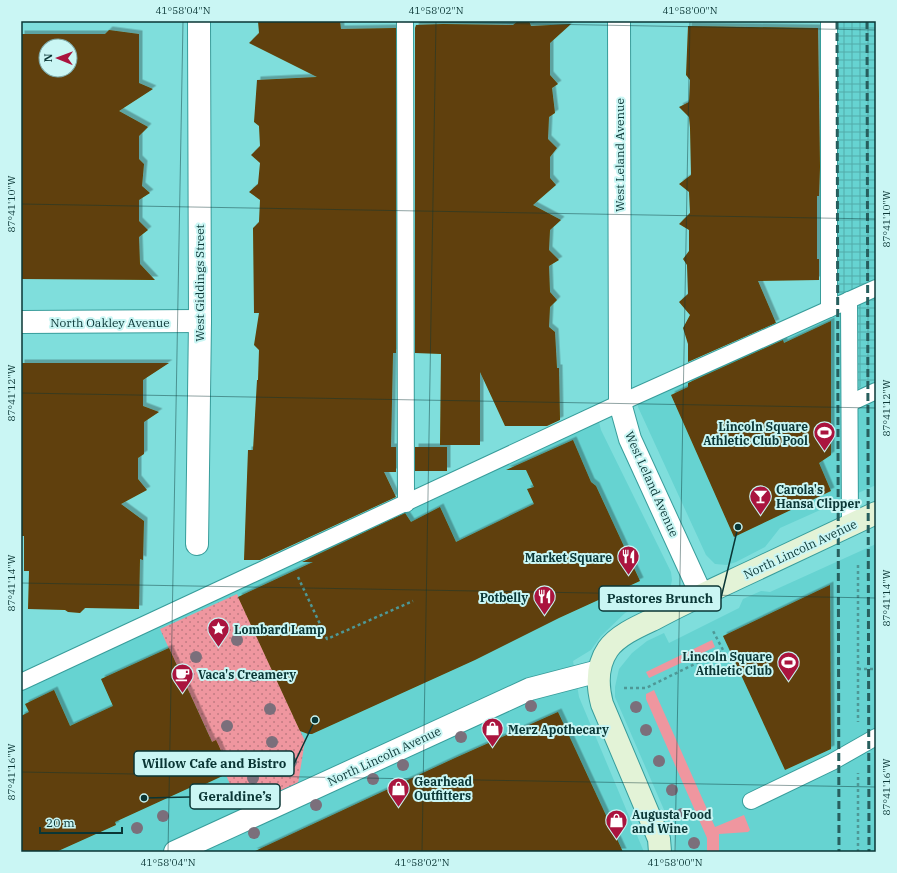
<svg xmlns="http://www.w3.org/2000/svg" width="897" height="873" font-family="'IBM Plex Serif',serif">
<defs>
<pattern id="industrial-grid" width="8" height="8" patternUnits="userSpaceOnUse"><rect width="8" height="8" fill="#66d3d1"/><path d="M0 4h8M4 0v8" fill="none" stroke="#52acaa"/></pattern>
<pattern id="grass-dots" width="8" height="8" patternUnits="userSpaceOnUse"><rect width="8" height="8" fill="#ef969f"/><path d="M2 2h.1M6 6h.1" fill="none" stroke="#c07b82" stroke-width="1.8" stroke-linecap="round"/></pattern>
<filter id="shadow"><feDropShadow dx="3.5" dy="-3.5" stdDeviation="0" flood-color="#0004"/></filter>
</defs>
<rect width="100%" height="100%" fill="#7fdedc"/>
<g fill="#66d3d1">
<path d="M849,300L850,392L876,380V485L780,528L765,547L736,562L727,565L715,564L706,555L638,407L637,395Z"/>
<path d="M597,414L601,430L671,572L672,580L670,590L625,613L601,636L591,650L573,661L579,697L644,852H21V682Z"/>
<path d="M876,544V852H676L675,835L615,697V687L619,669L632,653L647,641L664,633L669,643L739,608L743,599L761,591L770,592Z"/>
</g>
<path fill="url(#industrial-grid)" d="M829,21H876V380L850,392L849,301L829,309Z"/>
<path fill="url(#grass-dots)" d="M237,594L305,741L298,784L246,808L239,805L226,775L231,772L212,742L160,629Z"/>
<g fill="#ef969f">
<path d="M712,640L715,647L649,678L646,672Z"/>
<path d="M654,690L715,827L744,815L750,830L748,832L719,834V852H707V838L646,699V694Z"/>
</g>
<g fill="#614007" fill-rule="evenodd" filter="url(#shadow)">
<path d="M258,21H340L341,29L396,28V353H393L391,447H396V472H384L396,497L260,560H244L248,450H253L257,380H258L259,350L254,345L259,313H254L253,228L259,222L260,200L249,192L258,184L260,163L251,155L260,146L259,126L254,122L257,80L317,77L249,43L259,33Z"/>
<path d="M518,21H529L531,26L571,24L550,43V75L558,84L552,88L555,113L549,117L548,139L557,148L550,157V178L556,185L533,205L561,220L550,230L549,250L559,260L549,266L550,292L557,300L550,307L549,327L555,332L557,368H559L560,420L547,426H505L480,372V445H440L441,354L415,353V28L416,25L443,24L513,25Z"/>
<path d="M688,26L818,28L820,167L819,196H817V259H819V280L758,281L776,323L688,362V344L683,328L690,315L679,302L688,294L687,265L683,259L689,251V230L679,224L690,213L689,192L679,184L691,175L690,128L689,117L679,107L689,102L690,80L686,75Z"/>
<path d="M109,30L139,34V83L153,89L119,111L148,127L139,136V159L144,164L142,186L150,193L139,200V221L148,230L139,237L140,264L155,280L21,279V34H105ZM46,46H70V70H46Z"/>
<path d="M831,321V455L819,463L831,491L734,537L671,395L688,387V383L783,340L784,343Z"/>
<path d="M21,363H169L143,380V406L159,412L144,422V454L138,458V479L147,490L121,504L144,521L143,560L140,559L139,609L85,608L80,613L68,612L65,610L28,609L29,571H24V536H21Z"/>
<path d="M573,440L591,482L596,486L640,581L559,618L475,660L312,734H308L300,731L238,597L313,562H302L405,513L411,522L440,507L456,542L534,504L527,489L534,487L526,470H506Z"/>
<rect x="415" y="447" width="32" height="24"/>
<path d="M830,585L831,749L785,770L723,636Z"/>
<path d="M169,648L212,742L216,740L231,772L199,787L198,784L115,822L116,825L56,852H21V716L29,712L25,704L54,690L70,726L113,706L101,679Z"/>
<path d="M558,712L623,852H253L455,758Z"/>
</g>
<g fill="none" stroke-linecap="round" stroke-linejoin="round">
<defs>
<g id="lane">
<path d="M405,21L406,504"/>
<path d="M829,21V309"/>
<path d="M849,300L850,525"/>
<path d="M850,403L876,391"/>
<path d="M21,682L620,403L876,288"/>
<path d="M751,801L832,762L876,737"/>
</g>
<g id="street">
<path d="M619,21L620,403L630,439L701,594"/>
<path d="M21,322L200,321"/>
<path d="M197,544L200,321L199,21"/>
<path d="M175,852L530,689L599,671"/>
</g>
<path id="secondary" d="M660,852L659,839L602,704C597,685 597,665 608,649C618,635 639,626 654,619C687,601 721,586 755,570C796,551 836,532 876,513"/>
</defs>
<use href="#lane" stroke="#389d9b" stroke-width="18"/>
<use href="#street" stroke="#389d9b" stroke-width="24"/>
<use href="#secondary" stroke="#389d9b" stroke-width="24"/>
<g stroke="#4e9896" stroke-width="2.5" stroke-dasharray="3 3" stroke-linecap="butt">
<path d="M858,565V722"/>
<path d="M298,577L327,639L413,601"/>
<path d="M858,669H876"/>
<path d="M624,688H646L723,650L712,629"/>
<path d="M858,852V773"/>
</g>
<use href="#lane" stroke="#fff" stroke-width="16"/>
<use href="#street" stroke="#fff" stroke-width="22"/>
<use href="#secondary" stroke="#e3f3d7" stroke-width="22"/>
<g stroke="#275f5e" stroke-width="3" stroke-dasharray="8 4" stroke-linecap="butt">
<path d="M837,21L839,852"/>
<path d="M867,21L869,852"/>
</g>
</g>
<g fill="#7b6f7b">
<circle cx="237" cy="640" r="6"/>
<circle cx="196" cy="657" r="6"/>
<circle cx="254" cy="676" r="6"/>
<circle cx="531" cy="706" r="6"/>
<circle cx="636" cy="707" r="6"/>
<circle cx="270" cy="709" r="6"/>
<circle cx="227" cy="726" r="6"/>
<circle cx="646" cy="730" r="6"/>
<circle cx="461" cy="737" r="6"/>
<circle cx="272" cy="742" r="6"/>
<circle cx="659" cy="761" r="6"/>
<circle cx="291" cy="762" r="6"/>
<circle cx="403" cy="765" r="6"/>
<circle cx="253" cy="778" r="6"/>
<circle cx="373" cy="779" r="6"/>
<circle cx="672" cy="790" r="6"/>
<circle cx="316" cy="805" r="6"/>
<circle cx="682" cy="814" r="6"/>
<circle cx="163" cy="816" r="6"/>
<circle cx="137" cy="828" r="6"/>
<circle cx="254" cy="833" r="6"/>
<circle cx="694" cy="843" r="6"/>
</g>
<path fill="none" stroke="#0a3635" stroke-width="1" stroke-opacity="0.45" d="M371,21L876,30M21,204L876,219M21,393L876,408M21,583L876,598M21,772L876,787M168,852L183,21M422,852L436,21M675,852L690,21"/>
<defs>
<symbol id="stadium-pin" viewBox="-11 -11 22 30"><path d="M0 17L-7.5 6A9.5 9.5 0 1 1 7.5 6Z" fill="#aa143e" stroke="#caf6f4"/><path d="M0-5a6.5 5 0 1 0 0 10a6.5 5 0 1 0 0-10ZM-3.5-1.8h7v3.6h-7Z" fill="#fff"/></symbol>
<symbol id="bar-pin" viewBox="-11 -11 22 30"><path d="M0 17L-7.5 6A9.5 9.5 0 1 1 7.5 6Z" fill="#aa143e" stroke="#caf6f4"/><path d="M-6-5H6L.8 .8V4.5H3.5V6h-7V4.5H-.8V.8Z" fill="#fff"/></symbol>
<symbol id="restaurant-pin" viewBox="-11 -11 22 30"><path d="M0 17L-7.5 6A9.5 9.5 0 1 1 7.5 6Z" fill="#aa143e" stroke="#caf6f4"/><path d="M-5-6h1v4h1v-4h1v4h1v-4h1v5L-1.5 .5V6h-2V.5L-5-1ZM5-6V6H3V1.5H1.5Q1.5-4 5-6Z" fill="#fff"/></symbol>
<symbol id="sight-pin" viewBox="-11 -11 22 30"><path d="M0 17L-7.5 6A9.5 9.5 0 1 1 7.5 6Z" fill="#aa143e" stroke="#caf6f4"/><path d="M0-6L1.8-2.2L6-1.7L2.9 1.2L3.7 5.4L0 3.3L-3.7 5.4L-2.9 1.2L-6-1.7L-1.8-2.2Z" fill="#fff"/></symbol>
<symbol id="cafe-pin" viewBox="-11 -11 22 30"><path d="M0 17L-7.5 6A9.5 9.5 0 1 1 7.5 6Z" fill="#aa143e" stroke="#caf6f4"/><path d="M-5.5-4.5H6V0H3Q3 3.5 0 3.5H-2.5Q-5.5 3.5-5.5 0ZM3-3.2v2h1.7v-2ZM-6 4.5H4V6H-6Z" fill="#fff"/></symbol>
<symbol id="shop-pin" viewBox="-11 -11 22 30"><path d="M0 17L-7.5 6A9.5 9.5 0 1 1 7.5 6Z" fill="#aa143e" stroke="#caf6f4"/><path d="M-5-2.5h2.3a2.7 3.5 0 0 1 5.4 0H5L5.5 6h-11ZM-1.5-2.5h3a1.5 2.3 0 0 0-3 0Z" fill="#fff"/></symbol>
</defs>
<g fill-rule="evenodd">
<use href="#stadium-pin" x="812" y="420" width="25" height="34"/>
<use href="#bar-pin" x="748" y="484" width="25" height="34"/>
<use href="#restaurant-pin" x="616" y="544" width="25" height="34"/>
<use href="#restaurant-pin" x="532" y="584" width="25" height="34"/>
<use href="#sight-pin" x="206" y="616" width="25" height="34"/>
<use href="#stadium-pin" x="776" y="650" width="25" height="34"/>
<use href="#cafe-pin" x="170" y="662" width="25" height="34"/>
<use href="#shop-pin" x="480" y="716" width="25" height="34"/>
<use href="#shop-pin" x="386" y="776" width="25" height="34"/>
<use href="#shop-pin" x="604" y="808" width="25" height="34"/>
</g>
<g text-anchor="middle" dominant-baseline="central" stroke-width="4" stroke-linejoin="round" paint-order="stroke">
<g font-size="12" fill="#0a3635" stroke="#caf6f4">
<text transform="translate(619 155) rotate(-90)">West Leland Avenue</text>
<text transform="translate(199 283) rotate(-90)">West Giddings Street</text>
<text x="110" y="322">North Oakley Avenue</text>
<text transform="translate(652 484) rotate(66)">West Leland Avenue</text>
<text transform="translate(800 549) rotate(-25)">North Lincoln Avenue</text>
<text transform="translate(384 756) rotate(-25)">North Lincoln Avenue</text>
</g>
<g font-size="12" font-weight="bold" fill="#0a3635" stroke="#caf6f4" text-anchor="start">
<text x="808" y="426" text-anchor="end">Lincoln Square<tspan x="808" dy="14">Athletic Club Pool</tspan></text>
<text x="776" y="489">Carola's<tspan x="776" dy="14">Hansa Clipper</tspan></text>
<text x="612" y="557" text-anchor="end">Market Square</text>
<text x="528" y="597" text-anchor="end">Potbelly</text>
<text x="234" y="629">Lombard Lamp</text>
<text x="772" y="656" text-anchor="end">Lincoln Square<tspan x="772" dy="14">Athletic Club</tspan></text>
<text x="198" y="674">Vaca's Creamery</text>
<text x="508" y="729">Merz Apothecary</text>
<text x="414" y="781">Gearhead<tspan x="414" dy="14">Outfitters</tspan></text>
<text x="632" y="814">Augusta Food<tspan x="632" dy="14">and Wine</tspan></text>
</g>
</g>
<path fill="none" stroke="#0a3635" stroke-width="1.5" d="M738 527L721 598M315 720L294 764M144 798L190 797"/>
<g fill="#0a3635" stroke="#caf6f4" stroke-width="1.5">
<circle cx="738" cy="527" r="4"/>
<circle cx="315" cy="720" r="4"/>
<circle cx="144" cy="798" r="4"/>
</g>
<g fill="#caf6f4" stroke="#0a3635" stroke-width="1.5">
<rect x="599" y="586" width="122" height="25" rx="4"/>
<rect x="134" y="751" width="160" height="25" rx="4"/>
<rect x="190" y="784" width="90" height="25" rx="4"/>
</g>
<g font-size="13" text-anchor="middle" font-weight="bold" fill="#0a3635">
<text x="660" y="603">Pastores Brunch</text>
<text x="214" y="768">Willow Cafe and Bistro</text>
<text x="235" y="801">Geraldine’s</text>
</g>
<rect width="897" height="873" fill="none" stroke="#caf6f4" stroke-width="44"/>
<g transform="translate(58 58) rotate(271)"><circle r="19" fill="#caf6f4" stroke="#7da9a8"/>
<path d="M0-3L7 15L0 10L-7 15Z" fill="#aa143e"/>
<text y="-6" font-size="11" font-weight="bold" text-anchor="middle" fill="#0a3635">N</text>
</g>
<path d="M40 827v6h82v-6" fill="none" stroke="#0a3635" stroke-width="2"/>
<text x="46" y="827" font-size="12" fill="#0a3635" stroke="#caf6f4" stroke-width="3" paint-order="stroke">20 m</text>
<rect x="22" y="22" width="853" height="829" fill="none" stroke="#0a3635" stroke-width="1.5"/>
<g font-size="10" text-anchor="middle" fill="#0a3635">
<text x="183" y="14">41°58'04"N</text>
<text x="436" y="14">41°58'02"N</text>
<text x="690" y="14">41°58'00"N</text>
<text transform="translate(11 204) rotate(-90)" y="4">87°41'10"W</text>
<text transform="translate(886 219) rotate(-90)" y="4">87°41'10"W</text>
<text transform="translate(11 393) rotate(-90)" y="4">87°41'12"W</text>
<text transform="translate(886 408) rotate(-90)" y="4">87°41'12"W</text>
<text transform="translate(11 583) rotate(-90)" y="4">87°41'14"W</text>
<text transform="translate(886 598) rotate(-90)" y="4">87°41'14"W</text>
<text transform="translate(11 772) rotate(-90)" y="4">87°41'16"W</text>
<text transform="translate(886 787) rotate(-90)" y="4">87°41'16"W</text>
<text x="168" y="866">41°58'04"N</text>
<text x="422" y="866">41°58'02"N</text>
<text x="675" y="866">41°58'00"N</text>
</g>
</svg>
